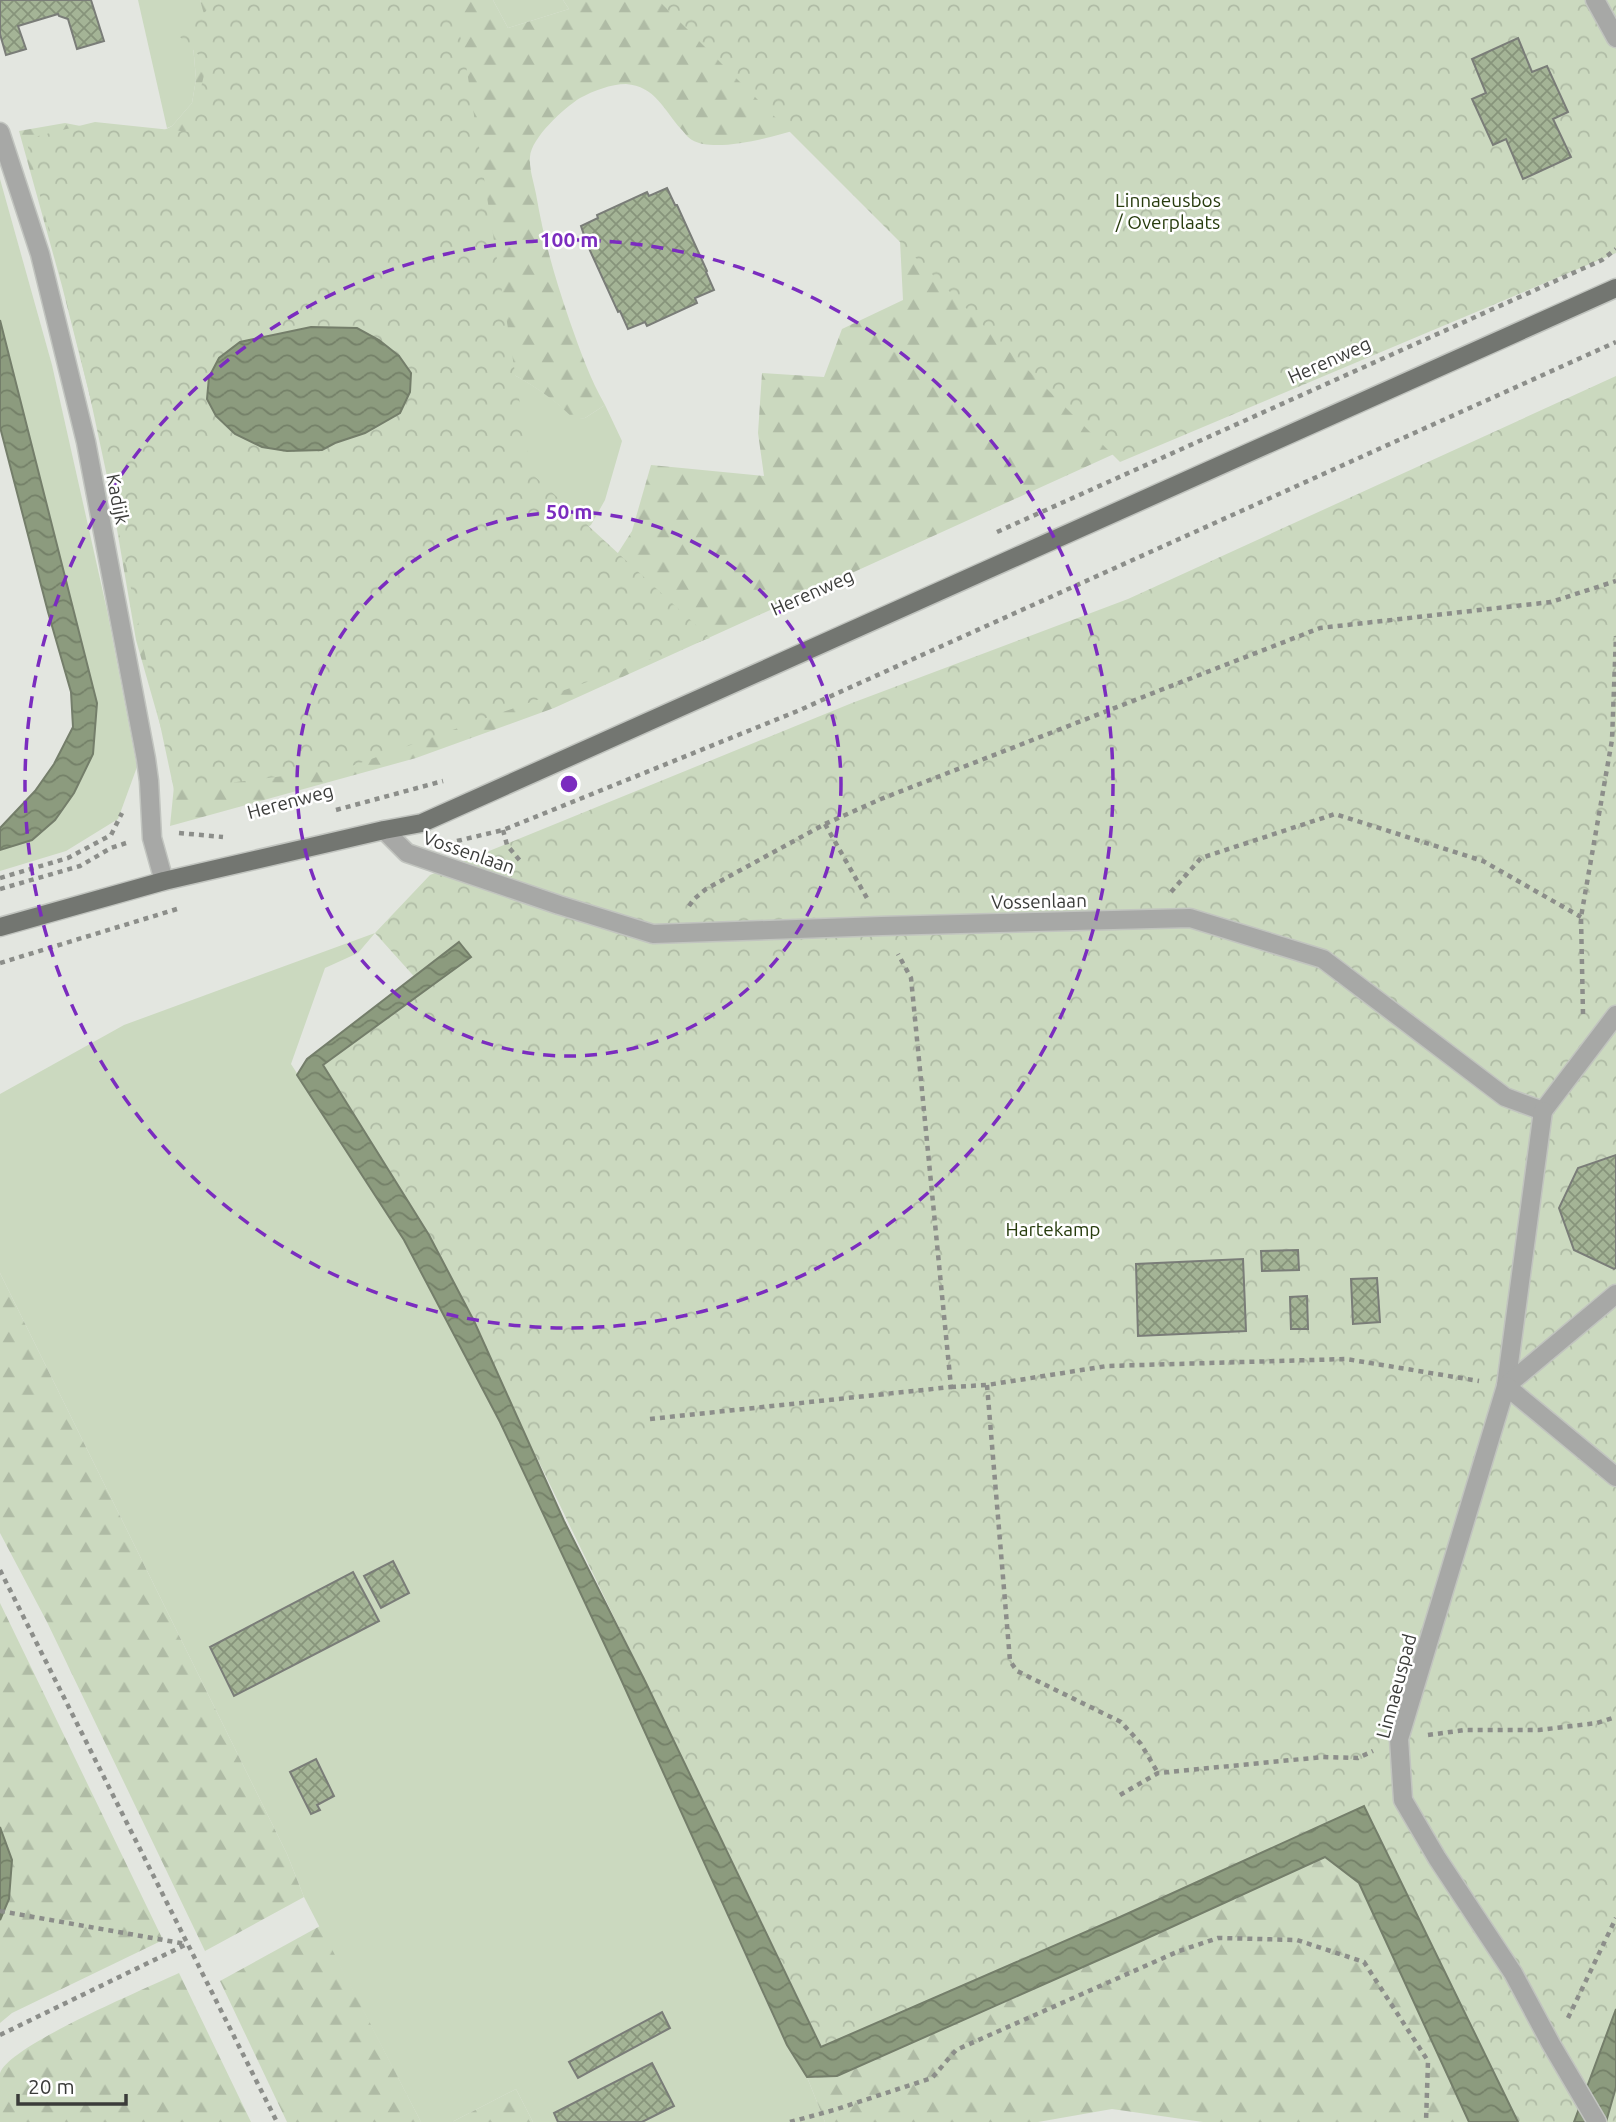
<svg xmlns="http://www.w3.org/2000/svg" width="1616" height="2122" font-family="Ubuntu,sans-serif">
<defs>
<pattern id="forest-firs" width="22" height="20" patternUnits="userSpaceOnUse" patternTransform="scale(1.75)"><rect width="22" height="20" fill="#cbd9bf"/><path d="M5 1l3.5 6h-7zM16 11l3.5 6h-7z" fill="#afbba5"/></pattern>
<pattern id="park-crowns" width="20" height="18" patternUnits="userSpaceOnUse" patternTransform="scale(1.75)"><rect width="20" height="18" fill="#cbd9bf"/><path d="M2 6a3 3 0 1 1 6 0M12 15a3 3 0 1 1 6 0" fill="none" stroke="#afbba5"/></pattern>
<pattern id="water-waves" width="16" height="10" patternUnits="userSpaceOnUse" patternTransform="scale(1.75)"><rect width="16" height="10" fill="#8c9b7e"/><path d="M0 5q4-4 8 0t8 0" fill="none" stroke="#748068"/></pattern>
<pattern id="building-cross-hatch" width="8" height="8" patternUnits="userSpaceOnUse" patternTransform="scale(1.75)"><rect width="8" height="8" fill="#a4b496"/><path d="M0 0l8 8M0 8l8-8" fill="none" stroke="#87947b"/></pattern>
</defs>
<rect width="100%" height="100%" fill="#e3e6e0"/>
<g fill="#cbd9bf">
<path d="M138,0H200L205,14L192,34L196,79L192,103L172,126L167,128Z"/>
<path d="M493,0H563L569,9L508,28Z"/>
<path d="M0,179L52,365L107,610L137,767L118,819L66,851L0,871V850L32,840L97,703L0,320Z"/>
<path d="M486,360C521,378 546,391 575,419L585,418L605,405L622,441L605,500L591,525L574,536L402,474Z"/>
<path d="M375,933L358,953L325,968L291,1064L404,1240L500,1422L619,1675L776,2023L787,2045L807,2077L825,2122H533L516,2089L452,2122H421L304,1897L287,1854L0,1273V1094L124,1025Z"/>
</g>
<g fill="url(#forest-firs)">
<path d="M200,0H493L508,28L569,9L563,0H1464L1557,253L554,708L416,758L170,826L174,786L616,556L632,531L651,465L764,476L758,433L762,373L824,377L842,329L903,300L898,201L826,120C797,130 719,156 692,140C688,138 684,132 681,129C664,110 655,86 626,84C611,84 593,91 580,98C564,108 531,138 530,157C529,169 534,183 536,194C544,241 555,278 570,322C580,350 590,379 605,405L585,418L575,420C546,391 521,378 486,360L161,728L136,640L103,448L62,286L19,131L65,123L101,130L151,137L172,126L192,103L196,79L192,33L204,14Z"/>
<path d="M0,1273L287,1854L304,1897L205,1951L47,1622L0,1533Z"/>
<path d="M0,1603L163,1940L12,2013L0,2023V1920L9,1899L12,1860L0,1827Z"/>
<path d="M1325,1857L1359,1883L1469,2122H1203L1112,2109L1038,2122H825L807,2077L815,2078L1003,2003Z"/>
<path d="M320,1926L421,2122H287L220,1981Z"/>
<path d="M179,1973L251,2122H0C0,2112 0,2081 0,2073C10,2045 147,1988 179,1973Z"/>
<path d="M516,2089L533,2122H452Z"/>
</g>
<g fill="url(#park-crowns)">
<path d="M217,0H453L466,65L531,473L710,638L346,768L174,790L89,392L26,139L95,122L190,132L207,63L180,37Z"/>
<path d="M658,0H1616V253L1120,462Z"/>
<path d="M1616,376V2122H1512L1359,1826L822,2047L539,1462L443,1300L297,1075L361,1031L420,983L375,933L430,875L852,703L1128,599Z"/>
</g>
<g fill="url(#water-waves)" stroke="#747e6a" stroke-width="2">
<path d="M0,320L97,703L93,754L74,793L55,820L32,840L0,850V828L35,791L54,764L73,727L71,692L48,612L0,427Z"/>
<path d="M311,327L357,328L379,340L399,356L411,373L410,392L400,413L365,433L335,443L322,450L287,451L262,447L235,434L216,416L207,399L209,377L219,358L240,342Z"/>
<path d="M459,942L471,957L323,1065L429,1235L474,1321L564,1521L646,1683L821,2047L1120,1917L1364,1806L1518,2122H1469L1359,1883L1325,1857L1119,1951L837,2076L807,2077L787,2045L619,1675L500,1422L404,1240L297,1075L307,1059Z"/>
<path d="M0,1827L12,1860L9,1899L0,1920Z"/>
<path d="M1616,2009V2087L1606,2122H1574Z"/>
</g>
<g fill="url(#building-cross-hatch)" stroke="#7a7d78" stroke-width="2">
<path d="M0,0H91L104,41L77,49L68,19L59,16L58,14L18,26L26,49L6,55L0,34Z"/>
<path d="M1518,38L1532,72L1547,66L1568,112L1553,119L1571,157L1523,179L1506,139L1493,145L1472,99L1486,93L1472,59Z"/>
<path d="M667,188L675,205H677L707,271L706,272L714,290L695,298L697,303L647,326L645,322L628,329L620,311L618,312L587,244L581,226L598,218L597,215L647,192L649,196Z"/>
<path d="M1616,1155V1268L1614,1269L1574,1250L1559,1208L1578,1168Z"/>
<path d="M1298,1250L1299,1270L1262,1271L1261,1251Z"/>
<path d="M1243,1259L1246,1331L1138,1336L1136,1264Z"/>
<path d="M1377,1278L1380,1322L1353,1324L1351,1279Z"/>
<path d="M1307,1296L1308,1329H1291L1290,1297Z"/>
<path d="M393,1561L409,1593L381,1608L364,1576Z"/>
<path d="M353,1572L379,1621L234,1696L210,1647Z"/>
<path d="M316,1759L334,1796L317,1805L320,1810L311,1814L290,1772Z"/>
<path d="M662,2012L670,2028L578,2078L569,2062Z"/>
<path d="M652,2063L674,2106L642,2122H558L554,2113Z"/>
</g>
<g fill="none" stroke-linecap="round" stroke-linejoin="round">
<defs>
<g id="service">
<path d="M384,830L407,853L559,905L653,934L882,926L1190,918L1323,959L1505,1097L1543,1111L1616,1015"/>
<path d="M1506,1386L1543,1111"/>
<path d="M1506,1386L1616,1294"/>
<path d="M1597,2122L1551,2044L1513,1973L1437,1858L1403,1800L1399,1739L1506,1386L1616,1477"/>
</g>
<path id="minor" d="M0,132L40,254L86,442L146,759L149,781L152,838L164,881"/>
<path id="tertiary" d="M1595,0L1616,38"/>
<path id="primary" d="M0,927L164,881L384,830L422,823L1616,288"/>
</defs>
<use href="#service" stroke="#c1c4bf" stroke-width="21"/>
<use href="#minor" stroke="#c1c4bf" stroke-width="21"/>
<use href="#tertiary" stroke="#c1c4bf" stroke-width="21"/>
<use href="#primary" stroke="#c1c4bf" stroke-width="21"/>
<g stroke="#8c8e8a" stroke-width="4.5" stroke-dasharray="5 5" stroke-linecap="butt">
<path d="M997,532L1602,260L1616,249"/>
<path d="M336,810L443,781"/>
<path d="M825,824L868,900"/>
<path d="M503,830L507,845L521,862"/>
<path d="M179,833L223,837"/>
<path d="M457,841L503,830L800,710L1616,342"/>
<path d="M0,878L68,858L111,835L122,813"/>
<path d="M0,889L80,866L111,848L126,843"/>
<path d="M1171,892L1201,858L1335,814L1483,861L1581,917"/>
<path d="M689,906L694,899L706,889L825,824L881,799L1320,628L1551,602L1616,581"/>
<path d="M0,963L177,909"/>
<path d="M1583,1014L1581,917L1612,740L1616,636"/>
<path d="M987,1385L1010,1661L1017,1671L1121,1722L1141,1744L1158,1773"/>
<path d="M951,1387L987,1385L1107,1366L1346,1359L1479,1381"/>
<path d="M650,1419L951,1387L911,978L898,954"/>
<path d="M0,1570L277,2122"/>
<path d="M1428,1735L1465,1730H1539L1597,1723L1616,1717"/>
<path d="M1120,1795L1158,1773L1323,1757L1358,1758L1373,1751"/>
<path d="M0,1911L186,1944"/>
<path d="M1568,2018L1616,1918"/>
<path d="M0,2035L187,1944"/>
<path d="M790,2122L834,2110L932,2078L956,2050L1179,1951L1218,1938L1297,1940L1364,1962L1428,2061L1426,2122"/>
</g>
<use href="#service" stroke="#a7a8a6" stroke-width="18"/>
<use href="#minor" stroke="#a7a8a6" stroke-width="18"/>
<use href="#tertiary" stroke="#a7a8a6" stroke-width="18"/>
<use href="#primary" stroke="#737671" stroke-width="18"/>
</g>
<g fill="none" stroke="#7b2cbf" stroke-width="3.5" stroke-dasharray="12 9">
<circle cx="569" cy="784" r="272"/>
<circle cx="569" cy="784" r="544"/>
</g>
<g text-anchor="middle" dominant-baseline="central" stroke-width="5" stroke-linejoin="round" paint-order="stroke">
<g font-size="19" fill="#273c0d" stroke="#fff">
<text x="1168" y="200">Linnaeusbos<tspan x="1168" dy="22">/ Overplaats</tspan></text>
<text x="1053" y="1229">Hartekamp</text>
</g>
<g font-size="19" fill="#3b3c3a" stroke="#fff">
<text transform="translate(1329 360) rotate(-24)">Herenweg</text>
<text transform="translate(118 499) rotate(79)">Kadijk</text>
<text transform="translate(812 592) rotate(-24)">Herenweg</text>
<text transform="translate(290 801) rotate(-15)">Herenweg</text>
<text transform="translate(469 852) rotate(19)">Vossenlaan</text>
<text transform="translate(1039 901) rotate(-1)">Vossenlaan</text>
<text transform="translate(1396 1686) rotate(-75)">Linnaeuspad</text>
</g>
</g>
<circle cx="569" cy="784" r="10" fill="#7b2cbf" stroke="#fff" stroke-width="3.5"/>
<g font-size="21" text-anchor="middle" font-weight="bold" fill="#7b2cbf" stroke="#fff" stroke-width="5" stroke-linejoin="round" paint-order="stroke">
<text x="569" y="247">100 m</text>
<text x="569" y="519">50 m</text>
</g>
<path d="M18 2094v10h108v-10" fill="none" stroke="#3b3c3a" stroke-width="3.5"/>
<text x="28" y="2094" font-size="21" fill="#3b3c3a" stroke="#ffffff" stroke-width="5" paint-order="stroke">20 m</text>
</svg>
